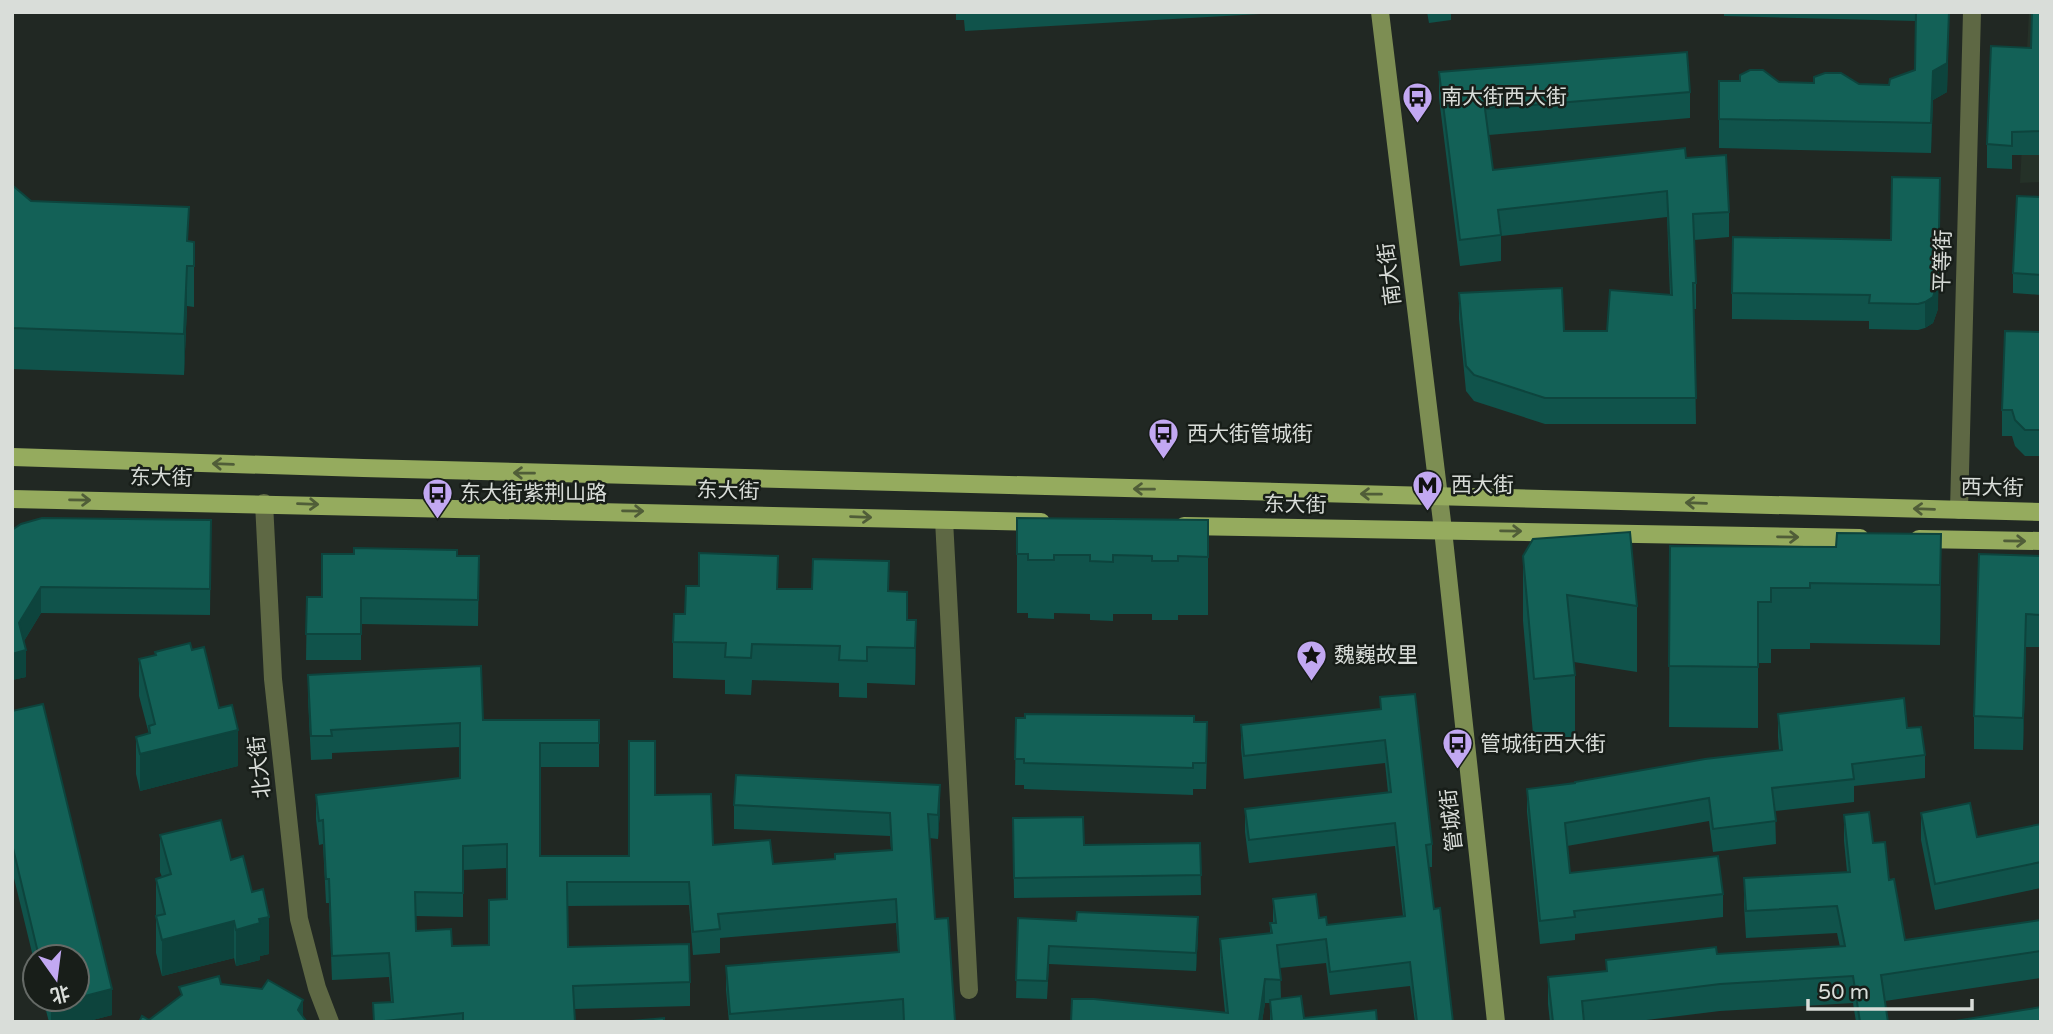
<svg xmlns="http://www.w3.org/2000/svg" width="2053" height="1034" font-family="'Varela Round','Noto Sans SC',sans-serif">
<rect width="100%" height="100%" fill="#212823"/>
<path fill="#253128" d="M2029,12H2041V182L2020,183Z"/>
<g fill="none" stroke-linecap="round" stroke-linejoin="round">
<g stroke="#5e6844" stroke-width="18">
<path d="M264,503L273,679L299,919L317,988L330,1022"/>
<path d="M1959,510L1972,12"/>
<path d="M944,520L969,990"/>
</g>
<path stroke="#7d8e53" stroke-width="18" d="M1380,12L1443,530L1496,1022"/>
<g stroke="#95ab5e" stroke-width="18">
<path d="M12,457L363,468L2041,512"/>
<path d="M12,499C355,504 698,513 1041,522"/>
<path d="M1184,526L1860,538"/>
<path d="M1919,539L2041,541"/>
</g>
</g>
<g fill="#10534b" fill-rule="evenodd">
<path d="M956,12H1260V14L965,31L964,20H956Z"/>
<path d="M1427,12H1451V20L1429,23Z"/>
<path d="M1724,12H1949L1947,92L1933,100L1931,153L1719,148V119L1779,82L1889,85L1915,70L1916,21L1724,16Z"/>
<path d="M2041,12V155H2012V169L1987,168V144L2031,48Z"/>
<path d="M1439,72L1690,92V118L1489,135L1493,170L1686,158L1729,212V237L1694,240L1696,283V309H1694L1696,424H1545L1474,401L1466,391L1459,319V293L1564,331H1607L1670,295L1667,217L1501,236V261L1460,266L1439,98Z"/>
<path d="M12,185L31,201L189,241L194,242V307L187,306L184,375L12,369Z"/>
<path d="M2041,197V295L2013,293V273Z"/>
<path d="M1891,240L1938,309L1933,323L1925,328L1918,330L1869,329V321L1732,319V293Z"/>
<path d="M2041,332V456H2025L2015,446L2012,436H2002V410Z"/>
<path d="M211,520L210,615L41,613L24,641L26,677L12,680V530Z"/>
<path d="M1208,520V615H1178V620H1152V614H1113V621L1090,620V614L1054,613V619L1028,618V613H1017V554Z"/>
<path d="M1941,534L1940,645L1810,643V649H1771V663H1758V728L1669,727L1670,546L1836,547Z"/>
<path d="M457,556H479L478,626L361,624V660H306L307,597H322Z"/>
<path d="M1523,556L1637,606V672L1574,662L1575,675V740L1534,745L1523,621Z"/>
<path d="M2041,556V647H2026L2023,750L1974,749V716Z"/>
<path d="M778,589L889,591L907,620H916L915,685L867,683V698L839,697V683L752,680L751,695L725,694V680L673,678V642L685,614Z"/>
<path d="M192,650L219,708L238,766L140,791L136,774V737L149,734L139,696V659L155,655V652Z"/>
<path d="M308,675L483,720H599V767H540V856H629L655,795L713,845L773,864L835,859L891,850L890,836L734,829V805L940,809L938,839L929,838L935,919L948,918L955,1022H729L726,990V966L898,952L896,923L720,938V953L693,955L689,905L567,906L568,947L690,982V1006L574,1009L575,1022H373V1003L391,1002L389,977L332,980L329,903H326L323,844L319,845L316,819V795L460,778V747L332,753V759L311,760L308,699ZM507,868V899L489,945L452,946L416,931V916L463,917V870Z"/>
<path d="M1380,697L1432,844V867H1429L1434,909L1453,1022H1415L1410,986L1330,995L1326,963L1280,968L1281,999L1304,1018L1377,1022H1270V1003H1265L1262,1022L1225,1012L1220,963V939L1270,933V923H1273V899L1319,918L1327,925L1403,916L1395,846L1249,863L1245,832V809L1388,792L1385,763L1244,779L1241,748V725L1380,709Z"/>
<path d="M12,711L112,1015L85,1022H49L43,999H77V957H35V965L12,870Z"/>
<path d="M1778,714L1907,728L1925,755V778L1854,786V802L1775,811L1776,844L1713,852L1709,821L1567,846L1570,873L1723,894V917L1575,934V940L1540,944L1527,812V789L1575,783L1779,750L1778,737Z"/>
<path d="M1016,718L1194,722L1207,748L1206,789H1193V795L1024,789V785H1015Z"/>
<path d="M1921,813L1977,837L2041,824V888L1935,910L1921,840Z"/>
<path d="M1844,815L1873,843L1889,880L1905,940L2041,920V978L1885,1001L1888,1022H1856L1853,1003L1720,1011L1630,1022H1550L1548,1004V977L1606,971V960L1840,947L1837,933L1746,938L1744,905V878L1847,872L1844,841Z"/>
<path d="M1013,818L1084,845L1200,843L1201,895L1014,898Z"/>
<path d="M160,835L231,860L252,892L269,954L260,956V960L236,966L234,958L162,976L156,953V879L162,877L160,872Z"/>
<path d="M1018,918L1198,935L1196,971L1049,964L1047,999L1016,998Z"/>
</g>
<g fill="#0d443d">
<path d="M1949,12L1947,92L1933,100L1931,153L1933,71Z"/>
<path d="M1940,204L1938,309L1933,323L1925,328V302Z"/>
<path d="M187,266V306L184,375V334Z"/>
<path d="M1941,534V595L1940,645V585Z"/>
<path d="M41,587V613L19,649V623Z"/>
<path d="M2026,614V647L2023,750V718Z"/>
<path d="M916,620V657L915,685V648Z"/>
<path d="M26,650V677L12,680V654Z"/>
<path d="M238,730V766L140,791V754Z"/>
<path d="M940,785V809L938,839V815Z"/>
<path d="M269,917V954L260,956V960L236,966V930L259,919Z"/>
<path d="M1198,917V935L1196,971V953Z"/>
<path d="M234,921V958L162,976V940Z"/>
<path d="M1265,979V1003L1262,1022H1259Z"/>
<path d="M112,989V1015L85,1022H51V1004L72,999H77V998Z"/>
<path d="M303,1000V1022L298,1010Z"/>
</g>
<g fill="#136157" stroke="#0d443d" stroke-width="2" fill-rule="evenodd">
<path d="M1916,12H1949L1947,63L1933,71L1931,123L1719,119V81H1740V75L1750,70H1763L1779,82L1814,83V77L1825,73H1841L1859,84L1889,85L1890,79L1915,70Z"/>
<path d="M2032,12H2041V131L2012,132V146L1987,144L1991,46L2031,48Z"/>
<path d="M1687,52L1690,92L1485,109L1493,170L1685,148L1686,158L1726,155L1729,212L1693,214L1696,283H1693L1696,398H1545L1474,375L1466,366L1459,293L1562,288L1564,331H1607L1610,290L1672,295L1667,191L1498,210L1501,235L1460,240L1439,72Z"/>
<path d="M1892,177L1940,178L1938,282L1933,297L1925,302L1918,304L1869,303L1870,295L1732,293L1733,237L1891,240Z"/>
<path d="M12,185L31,201L189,207L187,241L194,242V266H187L184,334L12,328Z"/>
<path d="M2017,196L2041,197V275L2013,273Z"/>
<path d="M2005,331L2041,332V430H2025L2015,420L2012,410H2002Z"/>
<path d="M42,518L211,520L210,589L41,587L19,623L26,650L12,654V530L21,524Z"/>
<path d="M1017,518L1208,520V557L1178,556V561H1152V556L1113,555V562L1090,561V555H1054V560H1028V554H1017Z"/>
<path d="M1630,532L1637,606L1567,595L1575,675L1534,679L1523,556L1533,539Z"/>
<path d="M1837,533L1941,534L1940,585L1810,583V588H1771V602H1758V667L1669,666L1670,546L1836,547Z"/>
<path d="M354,548L457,550V556H479L478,600L361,598V634H306L307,597H322V554H354Z"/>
<path d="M699,553L778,556L777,589H812L813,559L889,561L888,591L907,592V620H916L915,648L867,647V661L839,660L840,646L752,644L751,658L725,657L726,643L673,642L674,614H685L686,586H699Z"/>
<path d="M1979,554L2041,556V615L2026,614L2023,718L1974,716Z"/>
<path d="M190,643L192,650L204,647L219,708L232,705L238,730L140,754L136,737L150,733L149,726L155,724L139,659L156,655L155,652Z"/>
<path d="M481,666L483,720H599V743H540V856H629V741H655V795L711,794L713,845L770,840L773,864L835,859V854L892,850L890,813L734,805L736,775L940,785L938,815L928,814L935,919L948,918L955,1021L904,1022L903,999L730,1014L726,966L899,952L896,899L718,914L720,929L693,932L689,882H567L568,947L689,944L690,982L573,986L575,1022H463V1013L374,1022L373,1003L393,1002L389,953L332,956L329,879H326L323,820L319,821L316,795L460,778V723L331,730L332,736H311L308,675ZM507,844V899L489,900V945L452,946L451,929L416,931L415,892L463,893V846Z"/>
<path d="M1415,694L1432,844L1426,845L1434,909L1440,908L1453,1022H1417L1410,962L1330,972L1326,939L1277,945L1281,980L1265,979L1259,1022H1071L1072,999H1094L1228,1013L1220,939L1272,933L1270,923H1276L1273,899L1316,894L1319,918L1326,917L1327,925L1405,916L1395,823L1249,840L1245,809L1391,792L1385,740L1244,756L1241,725L1381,709L1380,697Z"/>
<path d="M1904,698L1907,728L1921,727L1925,755L1852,764L1854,779L1772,788L1776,821L1713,829L1709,798L1565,823L1570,873L1718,856L1723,894L1574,911L1575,917L1540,921L1527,789L1575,783V782L1705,759L1782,750L1778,714Z"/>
<path d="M43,704L112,989L77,998V957H39L12,844V711Z"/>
<path d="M1025,714L1194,716V722H1207L1206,763H1193V768L1024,763V759H1015L1016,718H1025Z"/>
<path d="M1970,803L1977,837L2041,824V862L1935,884L1921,813Z"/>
<path d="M1869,812L1873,843L1885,842L1889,880L1894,879L1905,940L2041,920V951L1881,975L1888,1022H1860L1853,976L1720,984L1582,1001L1584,1022H1553L1548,977L1607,971L1606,960L1716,947L1717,954L1845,946L1837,906L1746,911L1744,878L1850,872L1844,815Z"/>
<path d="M1083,817L1084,845L1200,843L1201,875L1014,878L1013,818Z"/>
<path d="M221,820L231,860L243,856L252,892L263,889L269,917L259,919L260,923L236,930L234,921L162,940L156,916L165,914L156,879L171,874L160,835Z"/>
<path d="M1077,912L1198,917L1196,953L1049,946L1047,981L1016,980L1018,918L1076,921Z"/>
<path d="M219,976L221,984L262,989L268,980L303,1000L298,1010L307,1022H139L142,1016L149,1020L182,995L179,987Z"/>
<path d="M1301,996L1304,1018L1376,1010L1377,1022H1272L1270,1000Z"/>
<path d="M50,999H72L51,1004Z"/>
<path d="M2041,1007V1022H1949Z"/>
<path d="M664,1018V1022H620Z"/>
</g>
<defs><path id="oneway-shaft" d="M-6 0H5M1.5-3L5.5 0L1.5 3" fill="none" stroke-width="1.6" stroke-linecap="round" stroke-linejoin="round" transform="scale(1.75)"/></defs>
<g stroke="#505d38">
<use href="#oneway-shaft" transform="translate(223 464) rotate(-178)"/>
<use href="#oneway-shaft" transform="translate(524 473) rotate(-179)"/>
<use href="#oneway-shaft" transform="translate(1144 489) rotate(-179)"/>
<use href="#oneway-shaft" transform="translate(1371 494) rotate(-179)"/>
<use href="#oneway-shaft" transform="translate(80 500) rotate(1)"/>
<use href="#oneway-shaft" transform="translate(1696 503) rotate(-178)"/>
<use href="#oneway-shaft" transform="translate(308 504) rotate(2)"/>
<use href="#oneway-shaft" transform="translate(1924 509) rotate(-178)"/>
<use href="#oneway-shaft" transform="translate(633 511) rotate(1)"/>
<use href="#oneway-shaft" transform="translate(861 517) rotate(2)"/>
<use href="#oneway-shaft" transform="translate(1511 531) rotate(1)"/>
<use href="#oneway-shaft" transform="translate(1788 537) rotate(1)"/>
<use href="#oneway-shaft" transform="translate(2015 541) rotate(1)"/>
</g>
<defs>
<symbol id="bus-pin" viewBox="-11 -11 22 30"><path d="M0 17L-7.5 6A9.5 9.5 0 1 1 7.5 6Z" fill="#c2a8f2" stroke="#181e19"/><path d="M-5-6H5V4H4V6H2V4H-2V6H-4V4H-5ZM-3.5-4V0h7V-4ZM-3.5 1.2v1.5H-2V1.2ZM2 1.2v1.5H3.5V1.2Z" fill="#111"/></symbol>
<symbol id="metro-pin" viewBox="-11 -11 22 30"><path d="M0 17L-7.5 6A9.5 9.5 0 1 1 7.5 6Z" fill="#c2a8f2" stroke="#181e19"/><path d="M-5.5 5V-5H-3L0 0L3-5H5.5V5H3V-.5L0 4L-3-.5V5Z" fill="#111"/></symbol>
<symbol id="sight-pin" viewBox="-11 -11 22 30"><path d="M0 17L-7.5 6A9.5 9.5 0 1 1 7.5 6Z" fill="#c2a8f2" stroke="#181e19"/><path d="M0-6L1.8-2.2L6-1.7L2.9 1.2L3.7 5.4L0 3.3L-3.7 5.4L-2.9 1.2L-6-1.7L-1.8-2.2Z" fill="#111"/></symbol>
</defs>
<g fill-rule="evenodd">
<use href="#bus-pin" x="1400" y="80" width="35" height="47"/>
<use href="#bus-pin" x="1146" y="416" width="35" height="47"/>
<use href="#metro-pin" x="1410" y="468" width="35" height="47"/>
<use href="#bus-pin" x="420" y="476" width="35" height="47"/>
<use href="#sight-pin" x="1294" y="638" width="35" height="47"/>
<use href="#bus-pin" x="1440" y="726" width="35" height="47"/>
</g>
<g text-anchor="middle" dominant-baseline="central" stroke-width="5" stroke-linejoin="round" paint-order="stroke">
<g font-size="21" fill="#d9ddd9" stroke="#181e19" text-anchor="start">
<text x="1441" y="97">南大街西大街</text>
<text x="1187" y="434">西大街管城街</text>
<text x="1451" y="485">西大街</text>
<text x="460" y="493">东大街紫荆山路</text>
<text x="1334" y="655">魏巍故里</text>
<text x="1480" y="744">管城街西大街</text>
</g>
<g font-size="21" fill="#d9ddd9" stroke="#181e19">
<text transform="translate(1943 261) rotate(-88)">平等街</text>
<text transform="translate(1390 274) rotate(-97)">南大街</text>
<text transform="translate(161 478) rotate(1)">东大街</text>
<text transform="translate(1992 488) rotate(1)">西大街</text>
<text transform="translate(728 491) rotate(2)">东大街</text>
<text transform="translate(1295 505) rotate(1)">东大街</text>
<text transform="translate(260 767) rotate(-96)">北大街</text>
<text transform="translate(1452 820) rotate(-96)">管城街</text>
</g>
</g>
<rect width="2053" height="1034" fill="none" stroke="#d9ddd9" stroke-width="28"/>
<g transform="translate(56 978) rotate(166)"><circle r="33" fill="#181e19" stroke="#656a66" stroke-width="2"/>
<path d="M0-5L12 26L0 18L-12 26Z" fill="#c2a8f2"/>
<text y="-10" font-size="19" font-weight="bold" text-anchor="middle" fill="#d9ddd9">北</text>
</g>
<path d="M1808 999v10h164v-10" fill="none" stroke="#d9ddd9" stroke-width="3.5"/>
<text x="1818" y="999" font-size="21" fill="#d9ddd9" stroke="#181e19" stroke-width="5" paint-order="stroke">50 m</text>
</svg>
